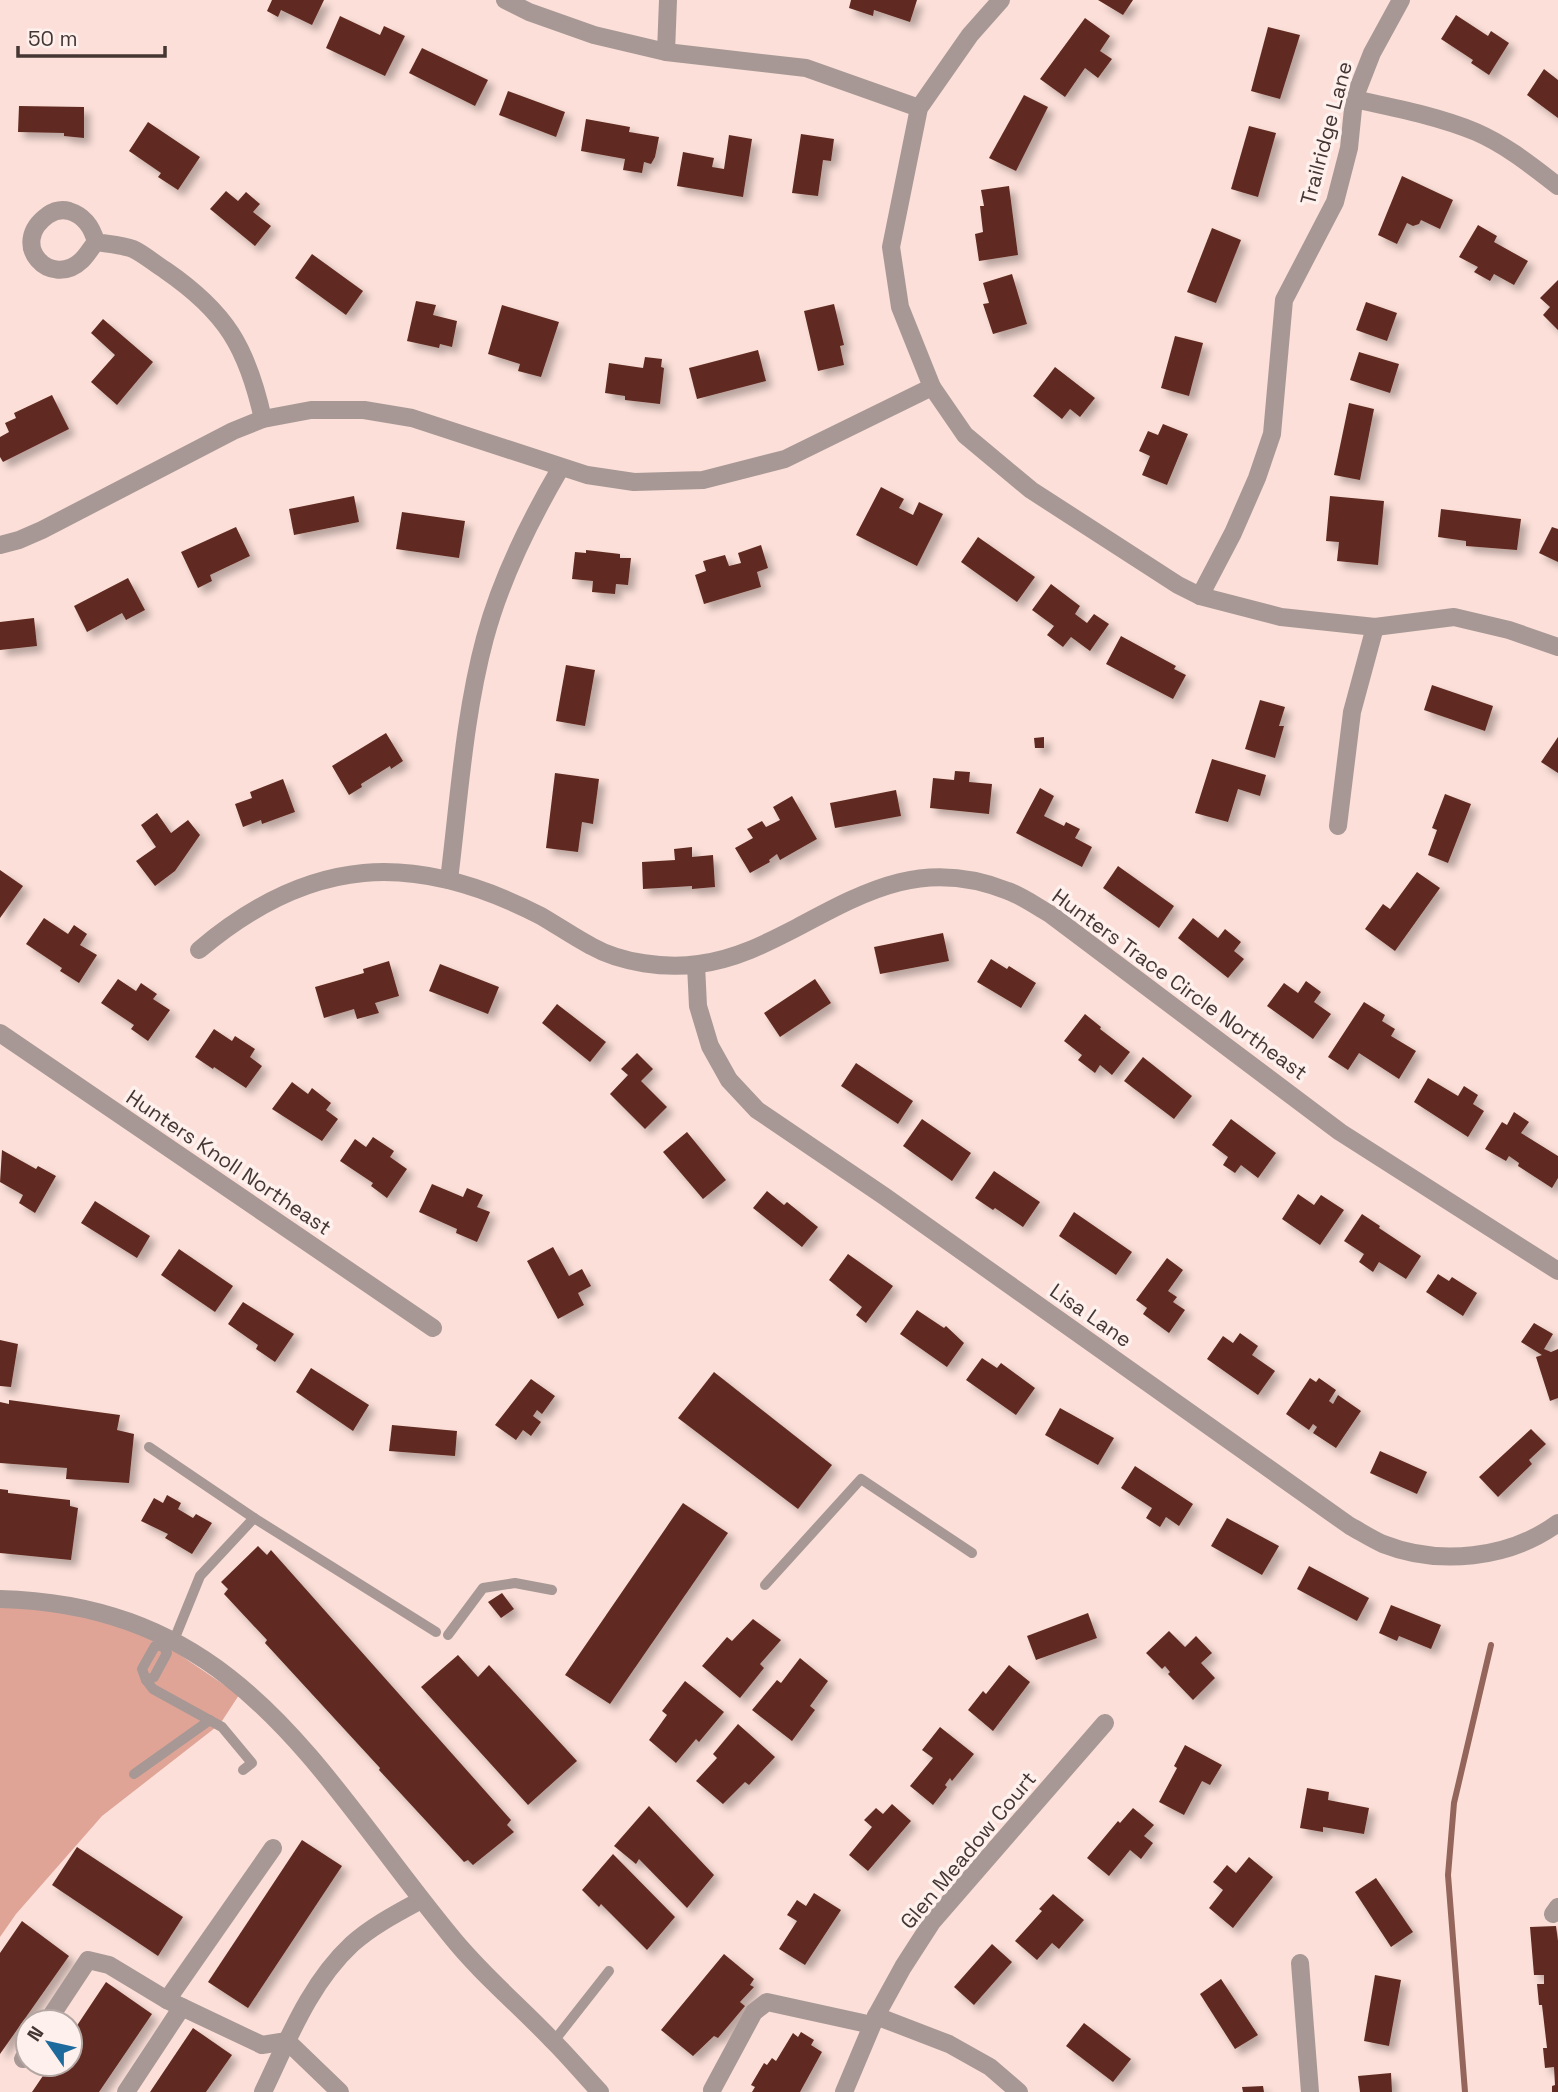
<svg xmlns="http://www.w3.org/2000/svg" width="1558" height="2092" font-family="'Space Grotesk',sans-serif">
<defs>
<filter id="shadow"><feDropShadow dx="6" dy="6" stdDeviation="3.5" flood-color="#0004"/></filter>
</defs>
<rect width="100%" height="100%" fill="#fbdfd8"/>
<path fill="#e0a497" d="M0,1598L111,1608L239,1695L220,1724L102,1816L16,1914L0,1937Z"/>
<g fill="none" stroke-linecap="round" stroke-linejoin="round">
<path stroke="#94655a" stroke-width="6" d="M1465,2092L1448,1875L1454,1803L1491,1645"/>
</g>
<g fill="#602b20" filter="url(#shadow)">
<path d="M272,0H324L312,25L281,10L278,17L267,11Z"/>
<path d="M851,0H917L910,22L874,10L873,16L849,8Z"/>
<path d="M1098,0H1133L1123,15Z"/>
<path d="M1456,15L1488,36L1491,31L1509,43L1489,75L1471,63L1473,60L1441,39Z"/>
<path d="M340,16L380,35L384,26L405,36L385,76L326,48Z"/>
<path d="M1085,18L1110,36L1100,51L1112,59L1098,78L1085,68L1065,97L1040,79Z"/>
<path d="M1268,27L1300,35L1280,99L1251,91Z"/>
<path d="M422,48L488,80L475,106L409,73Z"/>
<path d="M1544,69L1558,80V118L1527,95Z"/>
<path d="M508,91L565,112L556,137L499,115Z"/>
<path d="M1024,95L1048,107L1016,171L989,158Z"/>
<path d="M19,106L84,107V138L64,136V133L18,132Z"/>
<path d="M586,119L630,127L629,132L659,137L655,157L651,164L644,162L642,173L623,170L625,159L581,151Z"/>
<path d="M148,122L200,157L178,190L158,177L161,173L129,151Z"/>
<path d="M1249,126L1276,133L1258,197L1231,189Z"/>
<path d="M801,134L834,139L831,161L823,160L818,196L792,193Z"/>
<path d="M729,135L752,139L743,197L677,186L683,152L714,158L712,167L724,169Z"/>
<path d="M1402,176L1453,200L1440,229L1421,220L1419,224L1413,226L1407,223L1397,244L1378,235Z"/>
<path d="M1009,186L1018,255L979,261L975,234L983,232L980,206H984L981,190Z"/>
<path d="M226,191L238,201L246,192L260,204L253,212L271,226L255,246L210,209Z"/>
<path d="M1478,225L1497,236L1494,242L1528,261L1514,285L1494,274L1490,281L1474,272L1478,267L1459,257Z"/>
<path d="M1212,228L1241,240L1216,303L1187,292Z"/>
<path d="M312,254L363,291L346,315L295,278Z"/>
<path d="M1012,274L1027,324L993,334L983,304L989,303L983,283Z"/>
<path d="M1558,280V330L1543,315L1550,307L1540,298Z"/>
<path d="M416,301L436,305L433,315L457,321L452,347L440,344L439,348L407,341Z"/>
<path d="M1366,302L1397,313L1387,341L1356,330Z"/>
<path d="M834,304L844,345L840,346L844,365L818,371L804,311Z"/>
<path d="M502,305L559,322L541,377L518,371L520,364L488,354Z"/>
<path d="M103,319L153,362L117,405L91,382L115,355L91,333Z"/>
<path d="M1175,336L1203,343L1189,396L1161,388Z"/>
<path d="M758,350L766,381L697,399L689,368Z"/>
<path d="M1359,352L1399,364L1390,393L1350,380Z"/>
<path d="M645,357L662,359L661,367L664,368L660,404L625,400V396L605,393L609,363L643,368Z"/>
<path d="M1055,367L1095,398L1080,417L1070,409L1062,419L1033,396Z"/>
<path d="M52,395L69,429L3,462L0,457V437L9,432L5,423L16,418L14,413Z"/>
<path d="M1349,403L1374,409L1360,480L1334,475Z"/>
<path d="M1163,424L1188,434L1167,485L1142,475L1150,456L1139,451L1148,431L1158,435Z"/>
<path d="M881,487L904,499L899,508L913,515L919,502L943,514L917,566L856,535Z"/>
<path d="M354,496L359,522L294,535L289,509Z"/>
<path d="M1330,496L1384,501L1378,565L1337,561L1339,542L1326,541Z"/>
<path d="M1441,509L1521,519L1517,550L1466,546V541L1438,537Z"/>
<path d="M402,512L465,521L459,558L396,549Z"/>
<path d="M236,527L250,556L210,575L212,581L198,588L181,552Z"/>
<path d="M1552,527L1558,529V562L1539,553Z"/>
<path d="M978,537L1035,577L1017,602L961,562Z"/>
<path d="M761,545L768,568L757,572L761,587L704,604L695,575L706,571L703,561L725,555L729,566L741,563L738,553Z"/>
<path d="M586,550L620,554V558H631L628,585L616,584L615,594L592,592L593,581L572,579L575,552L586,553Z"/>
<path d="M128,578L145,610L126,620L122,613L87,632L74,606Z"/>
<path d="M1051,584L1080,606L1075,614L1087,623L1094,614L1109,624L1090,651L1071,637L1063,647L1047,635L1054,626L1032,610Z"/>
<path d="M34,618L37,646L0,650V622Z"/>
<path d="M1121,636L1176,666L1174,669L1186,675L1173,699L1106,664Z"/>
<path d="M566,665L595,670L585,726L556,721Z"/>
<path d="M1432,685L1493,706L1485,731L1424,710Z"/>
<path d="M1260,700L1285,707L1279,726H1284L1275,758L1245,749Z"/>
<path d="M386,733L403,761L391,769L390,766L361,784L362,787L349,795L332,766Z"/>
<path d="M1044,737V748H1035L1034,738Z"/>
<path d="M1558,737V773L1541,762Z"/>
<path d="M1212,759L1266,775L1260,796L1238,789L1228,822L1195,813Z"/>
<path d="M955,771L970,772L969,782L992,784L989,814L930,808L933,778L954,780Z"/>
<path d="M555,773L599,779L593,824L582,822L578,852L546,848Z"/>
<path d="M283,779L295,812L262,824L261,820L243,827L235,804L252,798L250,792Z"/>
<path d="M1040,788L1054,796L1044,816L1064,826L1066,822L1080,829L1075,838L1092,847L1082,867L1016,833Z"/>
<path d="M896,790L901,816L835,828L830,803Z"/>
<path d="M1445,794L1471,804L1448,863L1428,855L1437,830L1432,828Z"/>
<path d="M792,796L817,839L780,860L777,854L769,860L770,862L750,873L735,848L753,838L747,829L762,821L766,827L780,820L773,807Z"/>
<path d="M157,813L171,833L188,820L200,835L175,871L155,886L136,861L156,847L141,825Z"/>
<path d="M692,847V857L713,855L715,887L692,889V886L643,889L642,862L675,860L674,849Z"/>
<path d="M1118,866L1174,906L1159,928L1103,888Z"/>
<path d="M0,870L23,886L0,918Z"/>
<path d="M1417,872L1440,888L1395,951L1365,929L1383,904L1390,909Z"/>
<path d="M44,918L68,934L74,925L87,934L80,945L97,955L79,983L60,971L62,968L26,944Z"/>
<path d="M1193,918L1218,938L1225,929L1241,942L1234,951L1244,959L1228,978L1178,938Z"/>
<path d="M943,933L949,961L880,974L874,947Z"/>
<path d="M991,959L1007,969L1009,966L1036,983L1021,1008L977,982Z"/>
<path d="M389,961L399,996L375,1003L379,1013L357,1019L354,1009L324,1018L315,987L364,973L363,969Z"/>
<path d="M440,964L499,987L488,1014L429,991Z"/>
<path d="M118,979L136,991L141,983L157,994L153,999L170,1010L148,1041L131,1029L134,1025L101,1003Z"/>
<path d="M815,979L831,1003L780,1037L764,1013Z"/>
<path d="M1306,981L1321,992L1314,1002L1331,1014L1313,1039L1267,1006L1284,983L1298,993Z"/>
<path d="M1364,1002L1385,1015L1382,1021L1395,1029L1391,1036L1416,1051L1399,1079L1359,1053L1348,1070L1328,1057Z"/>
<path d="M557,1004L606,1042L590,1062L542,1023Z"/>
<path d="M1085,1014L1101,1027L1100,1029L1130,1052L1112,1075L1100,1065L1095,1073L1078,1060L1082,1055L1064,1041Z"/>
<path d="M214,1029L232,1041L235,1036L255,1049L250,1057L262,1066L246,1088L214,1067L213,1069L195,1057Z"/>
<path d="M637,1053L653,1069L641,1081L667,1107L645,1129L610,1094L628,1075L621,1069Z"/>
<path d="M1143,1057L1192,1096L1174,1119L1124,1081Z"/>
<path d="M856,1063L913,1101L898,1124L841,1086Z"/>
<path d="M1428,1078L1458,1096L1464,1086L1478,1095L1473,1104L1484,1111L1468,1137L1414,1102Z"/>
<path d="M292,1082L308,1094L312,1088L331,1103L326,1110L338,1119L322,1141L272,1109Z"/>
<path d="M1514,1112L1529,1122L1521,1133L1558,1156V1178L1552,1188L1518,1166L1519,1163L1509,1156L1506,1161L1485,1149L1502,1122L1507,1125Z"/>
<path d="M922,1119L971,1153L952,1181L903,1146Z"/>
<path d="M1231,1119L1276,1153L1258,1178L1241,1165L1235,1173L1223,1165L1228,1157L1212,1145Z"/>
<path d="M687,1132L726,1180L703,1199L663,1152Z"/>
<path d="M373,1137L394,1151L390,1157L407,1169L387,1198L371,1186L373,1183L340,1161L355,1139L366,1147Z"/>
<path d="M2,1150L36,1169L38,1166L56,1176L35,1213L19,1203L23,1195L0,1182Z"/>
<path d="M994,1171L1040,1202L1023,1227L995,1208L993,1210L975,1198Z"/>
<path d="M432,1184L463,1197L467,1188L483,1195L477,1207L490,1212L477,1242L456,1233L457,1229L419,1212Z"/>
<path d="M767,1191L784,1205L787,1202L818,1227L802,1247L753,1208Z"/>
<path d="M1298,1194L1314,1205L1321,1195L1344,1210L1320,1245L1282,1219Z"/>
<path d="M95,1201L150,1236L137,1258L81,1223Z"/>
<path d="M1074,1212L1132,1252L1116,1275L1059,1236Z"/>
<path d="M1362,1214L1380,1226L1379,1228L1421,1256L1406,1279L1379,1262L1373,1272L1359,1262L1364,1254L1344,1241Z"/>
<path d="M553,1247L569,1276L582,1269L591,1286L578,1293L584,1305L558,1319L527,1261Z"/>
<path d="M179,1249L233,1286L215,1312L161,1275Z"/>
<path d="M848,1254L893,1286L866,1323L856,1315L862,1307L829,1280Z"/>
<path d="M1167,1258L1183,1270L1168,1291L1177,1297L1173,1302L1185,1310L1169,1333L1143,1314L1147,1308L1136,1300Z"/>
<path d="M1438,1274L1449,1281L1452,1277L1477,1293L1463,1316L1426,1292Z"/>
<path d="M243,1302L294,1334L275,1362L256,1349L258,1345L228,1324Z"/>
<path d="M917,1310L944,1328L946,1326L964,1343L947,1367L900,1334Z"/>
<path d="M1534,1323L1553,1334L1544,1349L1551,1352L1558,1349V1398L1550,1401L1536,1357L1542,1355L1521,1342Z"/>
<path d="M1240,1333L1258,1346L1252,1355L1275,1371L1258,1395L1207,1359L1223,1336L1233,1343Z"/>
<path d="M0,1340L18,1344L11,1387L0,1386Z"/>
<path d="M982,1358L997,1368L1001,1363L1035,1388L1016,1415L966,1380Z"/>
<path d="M311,1368L369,1405L353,1431L296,1392Z"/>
<path d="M714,1372L832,1465L798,1509L678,1418Z"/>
<path d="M1310,1378L1316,1382L1319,1378L1336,1390L1329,1401L1333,1404L1338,1395L1361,1411L1336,1448L1313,1433L1317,1427L1313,1424L1309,1430L1286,1414Z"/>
<path d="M531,1379L555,1396L542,1414L537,1410L533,1416L541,1422L531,1436L523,1430L516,1440L495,1425Z"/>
<path d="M9,1400L120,1415L117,1430L134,1434L129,1483L66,1479L67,1468L0,1463V1402L9,1404Z"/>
<path d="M1060,1408L1114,1438L1098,1465L1045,1435Z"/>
<path d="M392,1425L457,1431L455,1456L389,1451Z"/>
<path d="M1531,1429L1546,1444L1529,1460L1532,1464L1498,1497L1479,1477Z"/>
<path d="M1380,1451L1427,1472L1417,1494L1370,1473Z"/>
<path d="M1135,1466L1193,1504L1179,1526L1166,1517L1160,1527L1146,1518L1152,1508L1121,1488Z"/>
<path d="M0,1489L8,1490V1493L70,1500V1506L78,1508L71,1560L0,1553Z"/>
<path d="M167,1495L181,1503L178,1509L193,1518L196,1514L212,1523L192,1554L165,1538L168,1534L141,1521L154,1498L163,1503Z"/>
<path d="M683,1503L728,1533L610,1704L565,1675Z"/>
<path d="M1227,1518L1279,1546L1262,1575L1211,1546Z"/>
<path d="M258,1546L267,1555L271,1550L511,1820L507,1825L514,1832L473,1865L468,1860L464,1862L379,1770L380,1768L265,1643L267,1640L224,1594L228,1589L221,1582Z"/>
<path d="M1309,1566L1369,1598L1357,1621L1297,1589Z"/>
<path d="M502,1593L514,1609L501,1618L488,1602Z"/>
<path d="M1391,1605L1441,1625L1431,1649L1399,1636L1397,1641L1379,1633Z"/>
<path d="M1088,1613L1097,1638L1036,1660L1027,1636Z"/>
<path d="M753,1619L781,1640L760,1664L764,1668L740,1698L702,1666L727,1637L732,1641Z"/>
<path d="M1169,1631L1185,1647L1196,1636L1212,1653L1201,1663L1215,1678L1193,1700L1168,1674L1170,1672L1165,1666L1162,1669L1146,1653Z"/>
<path d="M458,1655L478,1677L489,1665L577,1761L528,1805L421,1687Z"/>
<path d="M800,1658L828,1681L810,1706L815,1710L792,1741L752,1710L777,1680L781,1683Z"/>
<path d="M1009,1665L1030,1682L993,1731L968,1710L983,1691L986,1694Z"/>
<path d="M685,1681L724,1712L699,1742L696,1739L676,1763L649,1740L667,1715L662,1711Z"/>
<path d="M738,1724L775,1757L749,1785L745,1782L723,1804L696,1781L717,1758L713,1754Z"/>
<path d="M940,1727L974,1754L952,1781L950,1778L945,1785L947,1787L933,1805L910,1786L933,1758L922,1750Z"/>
<path d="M1185,1745L1222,1765L1210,1785L1202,1781L1184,1815L1159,1802L1177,1768L1174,1766Z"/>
<path d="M1307,1788L1329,1792L1328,1800L1369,1808L1364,1834L1323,1827V1832L1300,1828Z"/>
<path d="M892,1804L911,1821L868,1871L849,1855L872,1827L864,1820L876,1808L883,1814Z"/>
<path d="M649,1806L714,1875L687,1908L639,1859L636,1864L614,1846Z"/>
<path d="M1133,1808L1154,1825L1144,1836L1153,1843L1141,1859L1130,1850L1109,1876L1087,1858L1118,1821L1120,1823Z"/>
<path d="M302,1840L342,1866L248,2008L208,1982Z"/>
<path d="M77,1847L183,1917L158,1956L52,1885Z"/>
<path d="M613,1854L675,1917L647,1950L601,1904L599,1907L582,1890Z"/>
<path d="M1249,1857L1273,1877L1233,1928L1209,1908L1223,1890L1213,1882L1227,1865L1236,1873Z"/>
<path d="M1376,1878L1413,1932L1391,1947L1355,1892Z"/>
<path d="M814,1893L841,1910L805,1965L779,1949L797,1921L787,1915L797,1900L806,1906Z"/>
<path d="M1053,1894L1084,1920L1059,1949L1052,1943L1037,1960L1015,1941L1042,1911L1039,1909Z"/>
<path d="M22,1921L69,1956L0,2054V1953Z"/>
<path d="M1556,1926L1558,1941V2092H1552V2086L1555,2085L1554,2067L1545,2068L1543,2048H1547L1542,2005H1539L1537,1984H1544V1975H1534L1530,1927Z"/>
<path d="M992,1944L1012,1962L974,2005L954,1987Z"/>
<path d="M724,1954L754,1979L750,1985L754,1987L740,2002L745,2006L718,2038L714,2036L693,2056L661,2030Z"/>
<path d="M1375,1975L1401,1980L1389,2046L1364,2041Z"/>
<path d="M1221,1979L1258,2035L1235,2049L1200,1994Z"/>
<path d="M106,1982L152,2014L99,2092H32L51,2064H70V2036Z"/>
<path d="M1084,2023L1131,2059L1113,2082L1066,2046Z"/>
<path d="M193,2028L232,2055L206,2092H150Z"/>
<path d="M801,2032L814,2040L811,2045L822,2052L800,2092H752L755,2087L751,2085L764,2063L767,2065L772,2058L776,2061L793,2033L798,2037Z"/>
<path d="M1391,2073L1392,2092H1360L1358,2076Z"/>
<path d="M1263,2086L1264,2092H1243L1242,2087Z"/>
</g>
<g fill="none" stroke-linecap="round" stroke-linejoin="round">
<g stroke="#a79895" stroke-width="10">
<path d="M149,1447L254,1518L200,1576L174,1640L166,1644"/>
<path d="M254,1518L436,1632"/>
<path d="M765,1585L861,1479L972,1553"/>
<path d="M448,1635L483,1588L515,1583L552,1590"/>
<path d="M155,1646H163L167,1653L154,1677L146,1680L142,1669Z"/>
<path d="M146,1680L153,1689L222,1727L252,1763L243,1770"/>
<path d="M134,1774L210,1720"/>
<path d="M554,2041L609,1971"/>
</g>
<g stroke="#a79895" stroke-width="18">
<path d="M505,0L529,12L594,35L666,52L806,68L919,108"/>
<path d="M1001,0L970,35L919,108L891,247L900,307L932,387L965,435L1031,490L1178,585L1200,596L1281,617L1375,627L1454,617L1509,630L1558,647"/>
<path d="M666,52L668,0"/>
<path d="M1354,99C1395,108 1437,116 1476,132C1506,145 1532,166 1558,186"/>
<path d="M96,242C92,227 85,216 69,211C62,209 54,211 48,215C7,244 51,290 82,260C87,255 91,248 96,242C107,244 122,245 133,249C144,254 155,264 165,270C226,312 247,347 263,419"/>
<path d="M0,545L19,540L42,530L233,431L263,419L311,410H364L412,418L587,475L634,482L703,480L785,459L932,387"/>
<path d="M1200,596L1233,533L1257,478L1272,434L1284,300L1335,202L1349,148L1354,99L1372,53L1401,0"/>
<path d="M1338,826L1352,712L1375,627"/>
<path d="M449,880C459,800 464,716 485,638C501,578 529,522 560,469"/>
<path d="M199,950C310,856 413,850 541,916C558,926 574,937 591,946C621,963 666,969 699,964C736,959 765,944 798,927C869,889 926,858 1008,891C1022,896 1036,906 1050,914L1340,1132L1558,1271"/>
<path d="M696,965L698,1006L710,1046L729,1080L757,1110L884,1196L1350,1526C1361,1532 1372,1539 1383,1544C1439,1566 1509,1559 1558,1523"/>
<path d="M0,1033L433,1328"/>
<path d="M1553,1914L1558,1907"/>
<path d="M1300,1963L1310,2092"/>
<path d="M167,2000L273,1848"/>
<path d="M876,2016L949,2044L990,2067L1019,2092"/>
<path d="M47,2022L88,1960L109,1965L167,2000L262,2045L287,2041L340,2092"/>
<path d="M23,2059L28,2051"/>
<path d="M712,2090L754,2012L767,2002L872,2025"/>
<path d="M126,2092L182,2007"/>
<path d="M263,2092C288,2040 309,1984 352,1944C372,1926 397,1913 421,1900"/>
<path d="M844,2092L876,2016L903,1967L932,1922L1105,1723"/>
</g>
<path stroke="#a79895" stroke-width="18" d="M0,1599C239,1605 316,1772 450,1935C481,1974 519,2005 553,2041C569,2057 584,2075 600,2092"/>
</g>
<g text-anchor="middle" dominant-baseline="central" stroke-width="7" stroke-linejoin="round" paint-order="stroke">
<g font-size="21" fill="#443633" stroke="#fef0ec">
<text transform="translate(1326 133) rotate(-75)">Trailridge Lane</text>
<text transform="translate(1180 984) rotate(36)">Hunters Trace Circle Northeast</text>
<text transform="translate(229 1162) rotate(34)">Hunters Knoll Northeast</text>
<text transform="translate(1091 1315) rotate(35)">Lisa Lane</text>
<text transform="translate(968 1850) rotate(-50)">Glen Meadow Court</text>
</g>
</g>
<g transform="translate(49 2043) rotate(304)"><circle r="33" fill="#fef0ec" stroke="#b4a6a2" stroke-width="2"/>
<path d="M0-5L12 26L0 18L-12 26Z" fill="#1d6b9d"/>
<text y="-10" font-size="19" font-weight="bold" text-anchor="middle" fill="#443633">N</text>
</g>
<path d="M18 46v10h147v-10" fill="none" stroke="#443633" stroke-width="3.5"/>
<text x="28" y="46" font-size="21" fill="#443633" stroke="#fef0ec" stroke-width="5" paint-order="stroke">50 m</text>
</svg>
